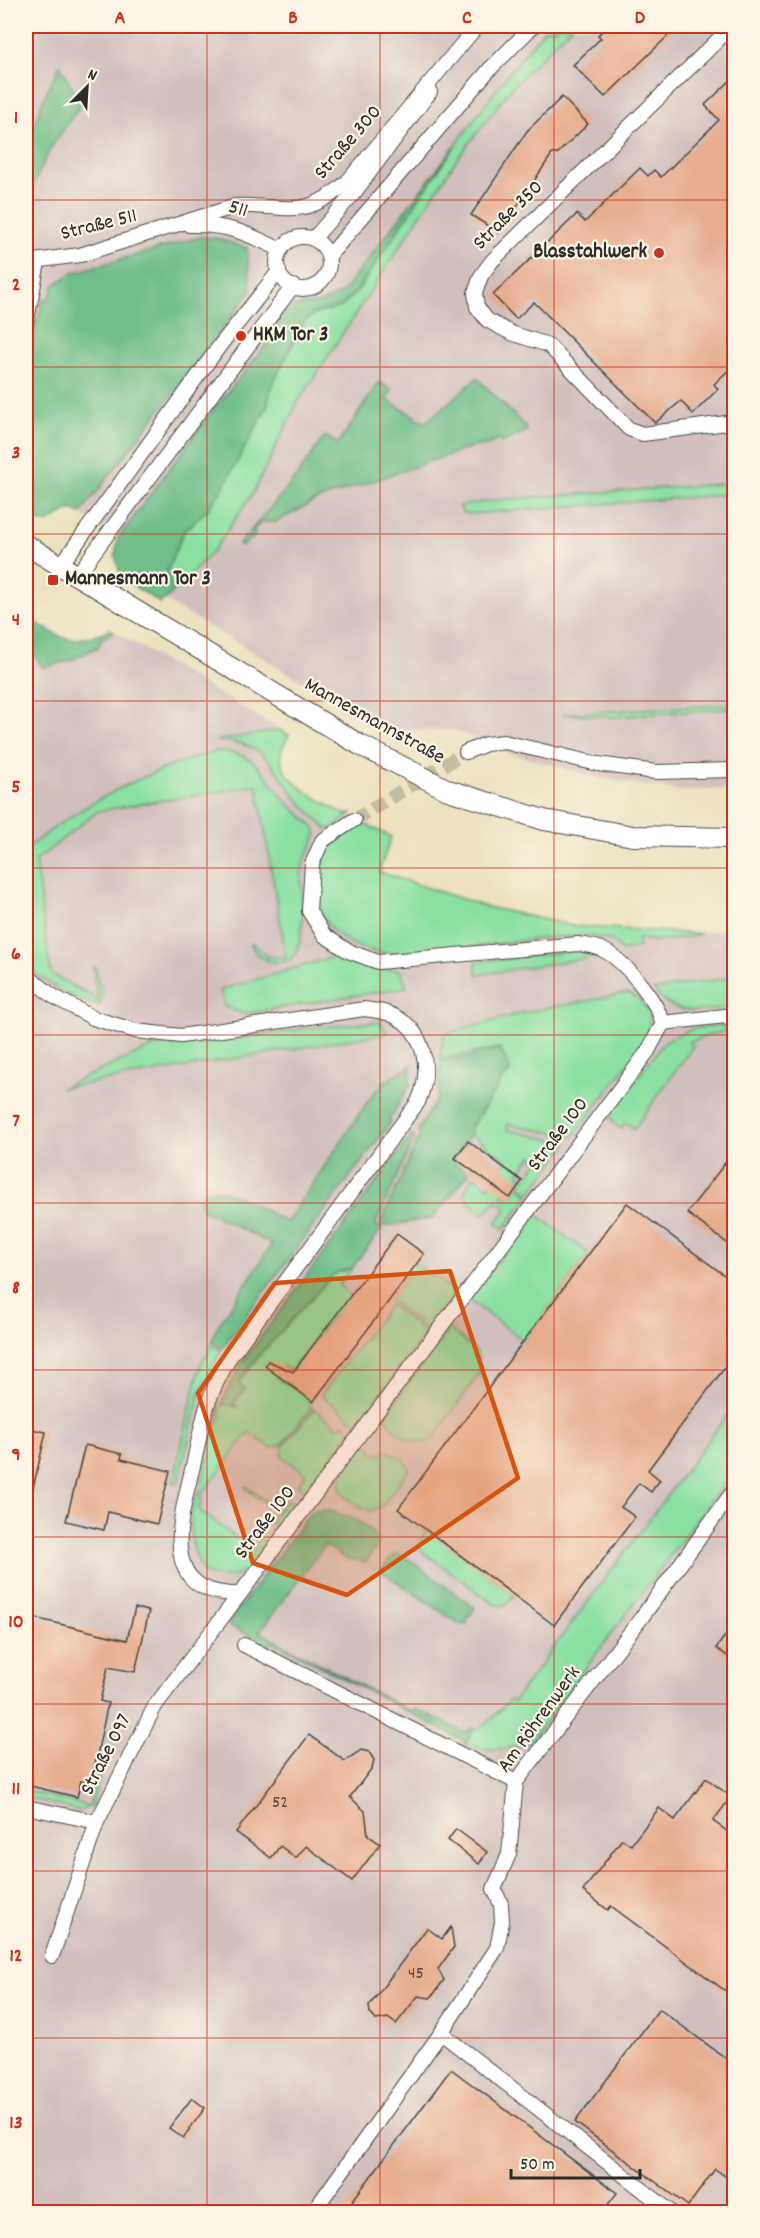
<svg xmlns="http://www.w3.org/2000/svg" width="760" height="2238" font-family="Dekko,sans-serif">
<rect width="100%" height="100%" fill="#fcf5e5"/>
<filter id="ink" filterUnits="userSpaceOnUse"><feTurbulence type="fractalNoise" baseFrequency=".0167" numOctaves="2"/><feDisplacementMap in="SourceGraphic" scale="12" xChannelSelector="R" yChannelSelector="G"/><feConvolveMatrix kernelMatrix="1 2 1 2 8 2 1 2 1" color-interpolation-filters="sRGB"/></filter>
<filter id="wash" filterUnits="userSpaceOnUse"><feTurbulence type="fractalNoise" baseFrequency=".008" numOctaves="4" result="noise"/><feDisplacementMap in="SourceGraphic" scale="24" xChannelSelector="R" yChannelSelector="G"/><feGaussianBlur stdDeviation="1.35" result="paint"/><feColorMatrix in="noise" values="0 0 0 0 0 0 0 0 0 0 0 0 0 0 0 0 0 1.4 0 .05"/><feComposite in="paint" operator="in"/></filter>
<g filter="url(#wash)">
<rect width="100%" height="100%" fill="#ece2c0"/>
<g fill="#d1bfbd">
<path d="M26,26H734V789L680,791L600,778L502,751L455,730H385L164,600L160,603L127,583L116,567L118,537L72,509L47,523L26,519Z"/>
<path d="M26,615L60,639L77,640L110,629L289,735L281,753L284,771L301,788L345,814L391,837L379,872L487,907L574,926L638,931L708,932L734,927V2212H26Z"/>
</g>
<g fill="#8ae0a3" stroke="#5a8667" stroke-width="1.5">
<path d="M558,26H572L512,87L455,162L298,402L253,493L214,550L171,594L167,572L184,531L196,521L267,407L271,387L305,320L318,312L341,307L357,291C417,202 475,111 545,29H554Z"/>
<path d="M734,483V494L469,514L463,513L459,506L497,500Z"/>
<path d="M734,704V708L613,717L563,714Z"/>
<path d="M280,730L289,735C286,740 282,747 281,753C276,781 326,803 346,815L353,813L328,830C317,819 305,809 295,796C270,762 263,741 216,741Z"/>
<path d="M217,751C259,752 261,774 286,801C295,811 308,819 316,830C317,843 304,855 302,869C298,892 317,978 266,960C258,957 254,952 251,944H254L267,957H286L257,785L98,811L35,861L51,974L98,1000L93,967H95L103,996L100,1005C70,1000 47,984 26,964V849C84,802 145,771 217,751Z"/>
<path d="M363,823L391,837L379,872L487,907L574,926L701,934C680,939 658,944 637,938L639,947L622,951L612,941L595,936C539,935 483,948 427,951C409,952 390,955 373,951C344,945 318,924 317,894C316,853 331,844 363,823Z"/>
<path d="M576,951L600,956L477,975L476,962Z"/>
<path d="M333,957L370,968L400,970L407,987L243,1014L224,1006L220,990Z"/>
<path d="M734,977V1006C706,1011 673,1019 654,990Z"/>
<path d="M628,993L640,1000L650,1013L649,1032L644,1042L573,1137L508,1124L507,1130L568,1143L530,1193L520,1185L538,1162L532,1156L519,1173L521,1176L515,1185L510,1182L502,1194L508,1199L518,1187L529,1195L504,1229L496,1223L505,1211V1206L496,1200L484,1214L467,1201L464,1193L473,1176L489,1187L507,1161L471,1134L470,1129L502,1080L510,1071L500,1048L440,1059L444,1034L522,1013Z"/>
<path d="M380,1022L388,1033L61,1088L155,1046L201,1044L310,1028Z"/>
<path d="M721,1025L730,1029L689,1042L693,1046L634,1129L626,1122L621,1129L613,1122L610,1114L665,1041L691,1029Z"/>
<path d="M534,1213L589,1254L524,1341L469,1300Z"/>
<path d="M416,1264L456,1293L428,1330L389,1300Z"/>
<path d="M352,1268L339,1285L351,1296L335,1317L332,1316L291,1371L284,1366L276,1377L312,1400L309,1405L312,1407L282,1444L271,1448L249,1432L203,1493L200,1492L217,1421H219L221,1415L219,1414L221,1404L237,1407L233,1404L239,1382L261,1352L334,1274Z"/>
<path d="M390,1305L426,1333L360,1422H356L321,1395Z"/>
<path d="M449,1328L477,1352L481,1371L433,1439C418,1450 387,1431 386,1414Z"/>
<path d="M211,1345L221,1350L200,1392L178,1483L173,1482L200,1366L205,1356H207Z"/>
<path d="M734,1406V1470L531,1741C509,1751 487,1752 465,1744L474,1729L483,1727L510,1700L513,1702Z"/>
<path d="M314,1409L339,1428L343,1424L351,1431L306,1491L297,1485L306,1474L282,1456L283,1446Z"/>
<path d="M367,1446H372L371,1453L382,1455L384,1449L405,1461L409,1470L382,1506L370,1511C343,1498 329,1489 350,1462C355,1454 358,1448 367,1446Z"/>
<path d="M246,1486L279,1510L287,1500L293,1505C294,1512 284,1525 277,1528L270,1523L277,1512L245,1488Z"/>
<path d="M196,1494L202,1496L199,1510L250,1548L258,1538L265,1543C266,1549 261,1553 257,1559C242,1579 225,1581 203,1572C188,1541 188,1527 196,1494Z"/>
<path d="M427,1530L514,1595C509,1603 504,1608 494,1604L422,1551L419,1544Z"/>
<path d="M96,1775L100,1777L92,1806L79,1811L26,1797V1791L89,1806Z"/>
</g>
<g fill="#6fbe89" stroke="#4d745a" stroke-width="1.5">
<path d="M60,65L81,104L50,149L26,202V150L43,99Z"/>
<path d="M454,147L357,291L341,307L313,314L302,324L271,387L267,407L221,491L208,509L184,531L167,571L172,587L171,594L160,603L122,578L115,556L118,538L207,418L275,334L284,314L294,306L320,303L342,293Z"/>
<path d="M200,237L216,238L247,248L251,291L80,514L71,509L47,523L26,519V370L43,298L49,299L54,285L72,273Z"/>
<path d="M477,378L525,426L527,431L501,443L499,439L487,445L472,447L317,500L276,522H262L254,529L255,536L242,546L239,544L294,480L325,436L338,444L379,382L392,390L386,399L425,423Z"/>
<path d="M26,615C60,639 69,648 110,629L114,631L101,639L98,647L71,660L43,668L29,647H26Z"/>
<path d="M500,1048L511,1071L502,1080L470,1129L471,1134L452,1161L469,1173L433,1218L386,1226L380,1224L420,1135L417,1132L438,1097L441,1061L475,1056V1053Z"/>
<path d="M411,1065L410,1085L389,1120L391,1122L222,1348L212,1342L216,1329L272,1244L203,1210L200,1201L205,1192C219,1181 271,1215 287,1222L370,1098L384,1082Z"/>
<path d="M412,1135L415,1137L375,1225L382,1228L352,1268L334,1274L262,1352L239,1382L245,1389L233,1404L239,1407L221,1404L243,1361Z"/>
<path d="M326,1510C343,1514 375,1524 378,1544L366,1562L346,1559L325,1545L259,1632L410,1711L416,1709L466,1733L471,1728L474,1729L465,1744L463,1740L273,1642L270,1646L227,1624L312,1511Z"/>
<path d="M398,1554L407,1558L475,1608L467,1619V1624L461,1625L381,1571L391,1557Z"/>
</g>
<g id="blocks">
<g fill="#e7ad8f">
<path d="M607,26H678L605,97L573,65L601,38L598,35Z"/>
<path d="M735,76V364L714,384L718,389L693,414L681,401L655,423L534,302L516,319L493,295L577,214L585,222L640,168L648,176L654,170L661,177L719,120L705,105Z"/>
<path d="M562,97L588,124L557,154H552L499,233L471,215L527,131Z"/>
<path d="M468,1141L522,1181L510,1198L455,1158Z"/>
<path d="M735,1150V1249L687,1213Z"/>
<path d="M627,1203L735,1283V1354L648,1470L660,1480L651,1492L639,1483L621,1507L635,1517L554,1625L398,1509Z"/>
<path d="M397,1234L424,1254L313,1402L265,1366L268,1361L293,1372Z"/>
<path d="M26,1428L46,1432L31,1497H26Z"/>
<path d="M85,1445L122,1454L121,1459L170,1471L157,1524L108,1512L104,1530L66,1521Z"/>
<path d="M135,1608L149,1611L135,1672L108,1667L100,1701L108,1703L91,1783L81,1781L77,1797L26,1785V1616L127,1640Z"/>
<path d="M735,1623V1661L716,1648Z"/>
<path d="M309,1735L345,1761L361,1750L369,1752L374,1760L372,1768L350,1797L365,1811L368,1835L380,1844L352,1881L306,1846L296,1858L280,1846L271,1858L236,1832Z"/>
<path d="M706,1778L731,1797L713,1821L735,1837V1998L611,1906L608,1910L583,1891L622,1839L631,1845L659,1808L675,1820Z"/>
<path d="M456,1829L487,1852L479,1864L448,1840Z"/>
<path d="M451,1927L454,1947L438,1969L444,1980L433,1995L430,1998L418,1996L396,2024L388,2018L376,2020L370,2013L369,2006L427,1928L442,1939Z"/>
<path d="M659,2009L735,2065V2183L715,2169L688,2206L575,2122Z"/>
<path d="M451,2069L617,2193L602,2212H344Z"/>
<path d="M192,2098L205,2108L183,2138L169,2128Z"/>
</g>
</g>
</g>
<g filter="url(#ink)">
<use href="#blocks" fill-opacity="0" stroke="#484641" stroke-width="1.5"/>
<g fill="none" stroke-linecap="round" stroke-linejoin="round">
<path stroke="#c5bda2" stroke-width="14" stroke-dasharray="14 7" stroke-linecap="butt" d="M354,820L466,752"/>
<defs>
<g id="street">
<path d="M724,26L728,30L492,261L481,276L475,293L477,307L487,320L511,333L548,345L629,429L643,434L734,422"/>
<path d="M189,225C227,224 247,233 281,250"/>
<circle cx="303" cy="263" r="26"/>
<path d="M313,239L354,193L430,92"/>
<path d="M328,257L489,70L533,26"/>
<path d="M26,262L80,255L236,206C288,204 302,222 347,182L477,26"/>
<path d="M26,325L38,262"/>
<path d="M61,565L221,344L279,271"/>
<path d="M77,575L293,286"/>
<path d="M466,752L486,744L504,742L598,764L656,772L734,770"/>
<path d="M26,975L53,996L93,1018L136,1031L181,1036L364,1009C371,1010 380,1011 387,1013C425,1026 433,1069 418,1102L230,1357C223,1370 215,1384 210,1398C201,1421 198,1447 192,1470C179,1523 158,1595 240,1594L648,1051L663,1023C656,1000 624,959 601,949C594,946 585,945 578,944L378,962L348,951L324,935L309,911L312,864L322,841L354,820"/>
<path d="M663,1023L734,1015"/>
<path d="M244,1645L516,1782"/>
<path d="M26,1807L97,1822"/>
<path d="M52,1956L97,1822L155,1706L240,1594"/>
<path d="M441,2033L671,2212"/>
<path d="M313,2212L441,2033L497,1948L502,1922L501,1904L494,1889L509,1854L516,1782L642,1617L734,1490"/>
</g>
<path id="secondary" d="M26,545L360,745L448,790L544,820L633,836L734,838"/>
</defs>
<use href="#street" stroke="#484641" stroke-width="16"/>
<use href="#secondary" stroke="#484641" stroke-width="22"/>
<use href="#street" stroke="#fff" stroke-width="14"/>
<use href="#secondary" stroke="#fff" stroke-width="20"/>
</g>
</g>
<path fill="#d5540f" fill-opacity="0.2" stroke="#d5540f" stroke-width="4.5" stroke-linejoin="round" d="M450,1271L518,1478L347,1595L253,1563L198,1393L275,1283Z"/>
<path fill="none" stroke="#c8321e" stroke-width="1.5" stroke-opacity="0.55" d="M207,26V2212M380,26V2212M554,26V2212M26,200H734M26,367H734M26,534H734M26,701H734M26,868H734M26,1035H734M26,1203H734M26,1370H734M26,1537H734M26,1704H734M26,1871H734M26,2038H734"/>
<g fill="#c8321e" stroke="#fcf5e5" stroke-width="2">
<circle cx="659" cy="253" r="6"/>
<circle cx="241" cy="336" r="6"/>
<rect x="47" y="574" width="12" height="12" rx="3"/>
</g>
<g text-anchor="middle" dominant-baseline="central" stroke-width="4.5" stroke-linejoin="round" paint-order="stroke">
<g font-size="18" fill="#5a4c44">
<text x="280" y="1803">52</text>
<text x="416" y="1974">45</text>
</g>
<g font-size="21" fill="#2b2b2b" stroke="#fcf5e5">
<text transform="translate(349 143) rotate(-49)">Straße 300</text>
<text transform="translate(238 210) rotate(16)">511</text>
<text transform="translate(509 216) rotate(-45)">Straße 350</text>
<text transform="translate(99 226) rotate(-14)">Straße 511</text>
<text transform="translate(374 722) rotate(29)">Mannesmannstraße</text>
<text transform="translate(559 1135) rotate(-53)">Straße 100</text>
<text transform="translate(266 1523) rotate(-53)">Straße 100</text>
<text transform="translate(540 1720) rotate(-54)">Am Röhrenwerk</text>
<text transform="translate(107 1755) rotate(-63)">Straße 097</text>
</g>
<g font-size="21" font-weight="bold" fill="#2b2b2b" stroke="#fcf5e5" text-anchor="start">
<text x="647" y="253" text-anchor="end">Blasstahlwerk</text>
<text x="253" y="336">HKM Tor 3</text>
<text x="65" y="580">Mannesmann Tor 3</text>
</g>
</g>
<rect width="760" height="2238" fill="none" stroke="#fcf5e5" stroke-width="66"/>
<g transform="translate(87 87) rotate(24)" stroke="#fcf5e5" stroke-width="4.5" paint-order="stroke">
<path d="M0-4.5L10 22L0 15L-10 22Z" fill="#2b2b2b"/>
<text y="-9" font-size="16" font-weight="bold" text-anchor="middle" fill="#2b2b2b">N</text>
</g>
<path d="M511 2169v9h129v-9" fill="none" stroke="#2b2b2b" stroke-width="3"/>
<text x="520" y="2169" font-size="18" fill="#2b2b2b" stroke="#fcf5e5" stroke-width="4.5" paint-order="stroke">50 m</text>
<rect x="33" y="33" width="694" height="2172" fill="none" stroke="#c8321e" stroke-width="2"/>
<g font-size="20" text-anchor="middle" font-weight="bold" fill="#c8321e">
<text x="120" y="23">A</text>
<text x="293" y="23">B</text>
<text x="467" y="23">C</text>
<text x="640" y="23">D</text>
<text x="16" y="123">1</text>
<text x="16" y="290">2</text>
<text x="16" y="458">3</text>
<text x="16" y="625">4</text>
<text x="16" y="792">5</text>
<text x="16" y="959">6</text>
<text x="16" y="1126">7</text>
<text x="16" y="1293">8</text>
<text x="16" y="1460">9</text>
<text x="16" y="1627">10</text>
<text x="16" y="1794">11</text>
<text x="16" y="1961">12</text>
<text x="16" y="2128">13</text>
</g>
</svg>
